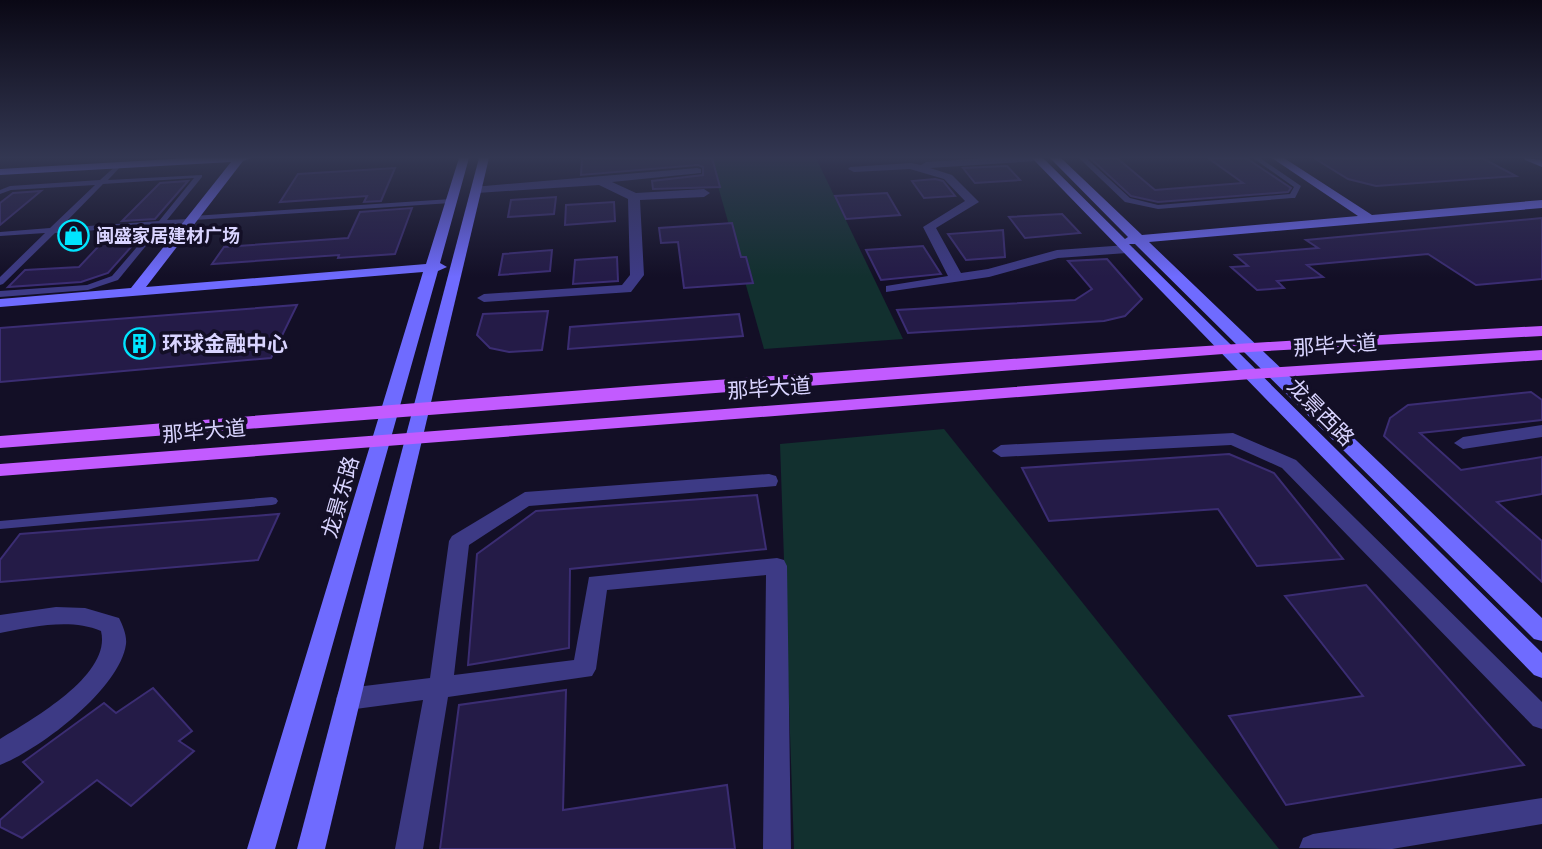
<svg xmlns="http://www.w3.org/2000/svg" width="1542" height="849" font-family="'Space Grotesk','Noto Sans SC',sans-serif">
<rect width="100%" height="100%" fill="#130f26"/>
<g fill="#12302f">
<path d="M710,158H816L903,339L764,349Z"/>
<path d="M944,429L1279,849H794L780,444Z"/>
</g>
<g fill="#241b47" stroke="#3b2d73" stroke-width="2">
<path d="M582,158H712L720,187L653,189L652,181L703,175V167L698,165L581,175Z"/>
<path d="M1090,158H1117L1155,190L1243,183L1208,158H1246L1291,188L1288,192L1158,202L1131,196Z"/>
<path d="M1314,158H1482L1516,176L1376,186L1348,179Z"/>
<path d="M1007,166L1020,180L975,183L963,168Z"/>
<path d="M395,168L381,201L364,202L367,196L280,202L298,174Z"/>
<path d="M935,179L943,181L955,196L924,198L912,181Z"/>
<path d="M188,181L155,219L122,221L160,183Z"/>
<path d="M41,191L0,225V203L13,193Z"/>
<path d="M887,193L900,215L846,219L835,196Z"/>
<path d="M556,197L554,214L508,217L511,200Z"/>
<path d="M614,202L615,221L565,225L566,205Z"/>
<path d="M412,208L395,254L338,258L339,255L212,264L224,247L348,238L360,212Z"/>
<path d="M1062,214L1080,233L1025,238L1009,217Z"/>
<path d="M1542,218V279L1476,285L1428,254L1307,265L1323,277L1277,281L1284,288L1257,290L1231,267L1248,266L1235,255L1318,248L1306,240Z"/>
<path d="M732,223L741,257H746L753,283L684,288L678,242L661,243L659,228Z"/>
<path d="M147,229L108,273L81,282L8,287L25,270L79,267L112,232Z"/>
<path d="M1003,230L1005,257L966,260L948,234Z"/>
<path d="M923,246L941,274L881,280L866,250Z"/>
<path d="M552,250L550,271L499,275L503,254Z"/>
<path d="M617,257L618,281L573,284L575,260Z"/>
<path d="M1107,259L1142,299L1125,316L1104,321L908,333L897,310L1075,300L1092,289L1068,261Z"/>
<path d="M297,305L271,358L0,382V328Z"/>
<path d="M548,311L542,350L509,352L490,348L477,335L483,314Z"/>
<path d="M739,314L743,336L568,349L570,327Z"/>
<path d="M1531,392L1542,400V420L1420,433L1461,470L1542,457V494L1497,502L1542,541V582L1384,436L1390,418L1408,405Z"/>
<path d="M1229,454L1274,473L1343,559L1257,566L1218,509L1049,521L1022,468Z"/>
<path d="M757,495L766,549L570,569L569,648L468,665L477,554L536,511Z"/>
<path d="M279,514L258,560L0,582V560L20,534Z"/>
<path d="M1366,585L1524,765L1286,805L1229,716L1363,696L1285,596Z"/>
<path d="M153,688L192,731L179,741L194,751L131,806L97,780L22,838L0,827V820L43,782L23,762L104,703L116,713Z"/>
<path d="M566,690L563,810L727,785L735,849H440L459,705Z"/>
</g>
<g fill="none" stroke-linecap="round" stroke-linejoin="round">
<g fill="#3d3a85" fill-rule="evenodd">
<path d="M1079,158H1086L1130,198L1158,205L1290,194L1294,187L1253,158H1260L1301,186L1295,198H1292L1158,209L1125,202Z"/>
<path d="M119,163L122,165L108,180L202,175V177L167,220L190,219V216H193L451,199L455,201L451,203L194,220V223H191L163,225L118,280L88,290L0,297V291L87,285L112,276L155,226L55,233L3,284L0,285V277L45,233L0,236V232L50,228L95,185L11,190L0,194V190L10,186L100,180ZM194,178L159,221L60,228L103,184Z"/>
<path d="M272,497L276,498L278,501L276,504L272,505L0,529V521Z"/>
</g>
<g fill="#3d3a85" fill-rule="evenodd">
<path d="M986,158H1042L1037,161L930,168L952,175L979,202L936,228L961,273L988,269L1057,250L1127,245L1134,249L1127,253L1058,258L989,277L886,292V286L948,276L923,227L965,201L944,179L910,169L854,172L848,169L850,167L911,163L921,165L926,162Z"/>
<path d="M697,168L701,169V173L612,182L636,193L704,189L710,193L704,197L640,200L644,275L631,292L484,302L477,298L484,294L622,285L630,275L628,199L599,185L477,193L473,191V187Z"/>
<path d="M1542,425V437L1463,449L1454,443L1463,437Z"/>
<path d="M1233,433L1296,460L1542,702V729L1533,726L1282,468L1231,445L1001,457L992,451L1001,445Z"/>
<path d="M769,474L776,476L778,481L776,486L529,506L469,545L454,675L574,660L589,577L777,558L784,560L787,566L791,849H763L766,575L607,590L596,669L592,676L448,697L423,849H395L423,700L348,710L339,707L336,699L339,691L348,688L430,678L449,541L452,536L525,492Z"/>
<path d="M56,607L85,608L119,618C123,626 127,636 126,644C120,689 39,750 0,765V739C32,719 112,675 101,631C70,618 32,627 0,633V615Z"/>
<path d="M1542,798V824L1392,849L1299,848L1303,838L1313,834Z"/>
</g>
<g fill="#6f6bff" fill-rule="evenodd">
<path d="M189,158H251L243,161L146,287L426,264L459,158H469L440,263L447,267L438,271L275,849H247L423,272L0,307V299L131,288L231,162L0,175V169Z"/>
<path d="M479,158H489L325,849H297Z"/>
<path d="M1032,158H1043L1125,239L1128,237L1050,158H1061L1142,235L1358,216L1272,158H1284L1372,215L1542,200V208L1149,242L1542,618V641L1534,639L1135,244H1129L1542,653V678L1534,675Z"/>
<path d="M1524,158L1542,160V167L1525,160Z"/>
</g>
<g fill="#c25bff" fill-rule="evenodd">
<path d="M1542,326V336L1249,352L0,448V436C514,395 1027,354 1542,326Z"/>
<path d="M1542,350V360L1251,379L0,476V464L1251,369Z"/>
</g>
</g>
<linearGradient id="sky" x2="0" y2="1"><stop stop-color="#0a0815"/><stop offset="0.57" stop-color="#333752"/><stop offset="1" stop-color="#333752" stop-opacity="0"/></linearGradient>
<rect width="1542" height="277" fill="url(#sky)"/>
<defs>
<symbol id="shop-ring" viewBox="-11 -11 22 22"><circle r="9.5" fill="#130f26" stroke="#00e5ff" stroke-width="1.5"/><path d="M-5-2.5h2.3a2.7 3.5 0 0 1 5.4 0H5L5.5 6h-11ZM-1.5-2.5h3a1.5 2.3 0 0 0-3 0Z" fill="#00e5ff"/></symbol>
<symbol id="building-ring" viewBox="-11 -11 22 22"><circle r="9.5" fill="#130f26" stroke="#00e5ff" stroke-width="1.5"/><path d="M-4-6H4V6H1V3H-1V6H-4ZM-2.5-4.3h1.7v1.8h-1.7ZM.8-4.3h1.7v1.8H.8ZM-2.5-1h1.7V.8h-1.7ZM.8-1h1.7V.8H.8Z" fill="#00e5ff"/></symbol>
</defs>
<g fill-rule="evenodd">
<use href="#shop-ring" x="56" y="218" width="35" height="35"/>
<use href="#building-ring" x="122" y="326" width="35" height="35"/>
</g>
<g text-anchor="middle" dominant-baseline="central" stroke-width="7" stroke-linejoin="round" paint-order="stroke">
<g font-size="18" font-weight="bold" fill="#d9d4ff" stroke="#130f26" text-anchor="start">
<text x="96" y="235">闽盛家居建材广场</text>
</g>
<g font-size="21" font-weight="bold" fill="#d9d4ff" stroke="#130f26" text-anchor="start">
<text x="162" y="343">环球金融中心</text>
</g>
<g font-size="21" fill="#d9d4ff" stroke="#130f26">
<text transform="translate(1335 345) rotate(-4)">那毕大道</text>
<text transform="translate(769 388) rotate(-4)">那毕大道</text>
<text transform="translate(1321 412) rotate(45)">龙景西路</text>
<text transform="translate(204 431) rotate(-5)">那毕大道</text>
<text transform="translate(340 497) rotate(-74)">龙景东路</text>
</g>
</g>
</svg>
